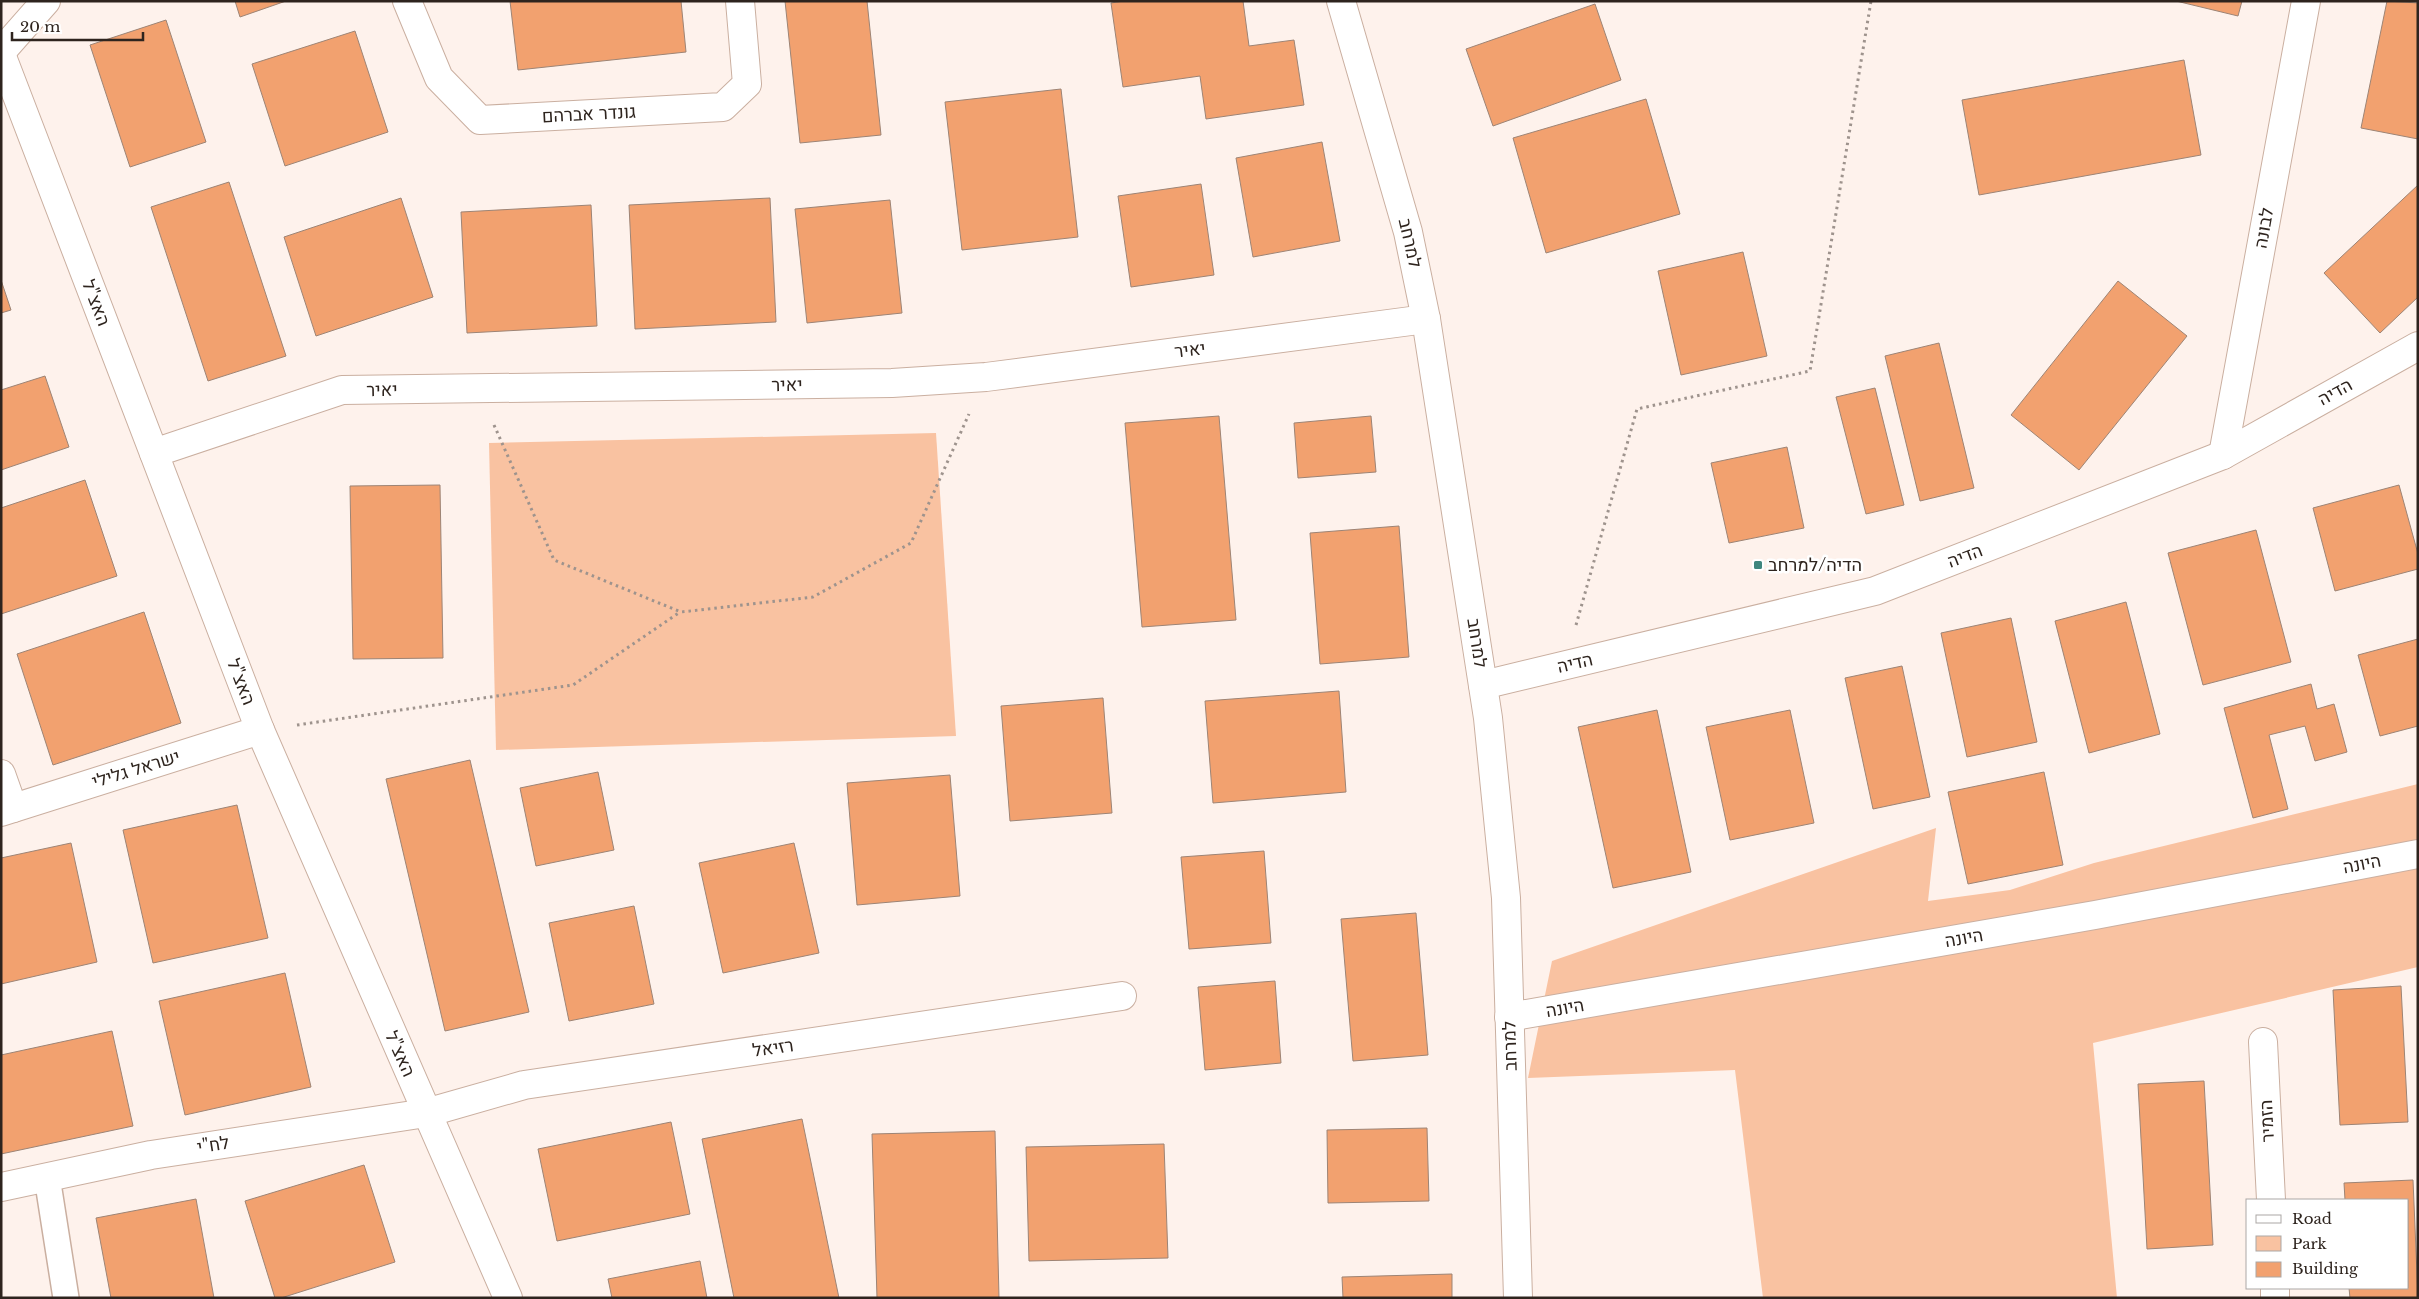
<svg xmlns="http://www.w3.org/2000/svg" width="2419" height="1299" font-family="'Libre Baskerville',Heebo,serif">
<rect width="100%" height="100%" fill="#fef2ec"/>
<g fill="#f9c2a1">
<path d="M936,433L956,736L496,750L489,443Z"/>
<path d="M2418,784V967L2093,1043L2117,1298H1763L1735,1070L1528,1078L1552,961L1936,828L1928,901L2010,890L2094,863Z"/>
</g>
<g fill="#f2a16f" stroke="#9d8475">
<path d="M235,1H286L240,17Z"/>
<path d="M510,1H681L686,52L518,70Z"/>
<path d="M785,1H867L881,135L800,143Z"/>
<path d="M1124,1H1243L1249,46L1294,40L1304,105L1206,119L1200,76L1123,87L1111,3Z"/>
<path d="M2176,1H2242L2238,16Z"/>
<path d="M2387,1L2418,3V139L2361,128Z"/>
<path d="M1595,4L1621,80L1493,126L1466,49Z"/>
<path d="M166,20L206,142L130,167L90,45Z"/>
<path d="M355,31L388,132L285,166L252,64Z"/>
<path d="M2184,60L2201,155L1979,195L1962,100Z"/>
<path d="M1061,89L1078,237L962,250L945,102Z"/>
<path d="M1646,99L1680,214L1546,253L1513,138Z"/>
<path d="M1322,142L1340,241L1253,257L1236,158Z"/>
<path d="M229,182L286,356L208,381L151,207Z"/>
<path d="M1201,184L1214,275L1131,287L1118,196Z"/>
<path d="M2418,185V297L2380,333L2324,273Z"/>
<path d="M401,198L433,297L316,336L284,237Z"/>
<path d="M770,198L776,322L635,329L629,205Z"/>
<path d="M890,200L902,313L807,323L795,209Z"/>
<path d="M591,205L597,326L467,333L461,212Z"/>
<path d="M1743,252L1767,356L1681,375L1658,271Z"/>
<path d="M1,280L11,310L1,313Z"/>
<path d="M2118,281L2187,336L2079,470L2011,415Z"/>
<path d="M1939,343L1974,488L1920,501L1885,356Z"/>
<path d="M45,376L69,447L1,470V390Z"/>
<path d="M1875,388L1904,505L1866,514L1836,397Z"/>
<path d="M1219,416L1236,620L1142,627L1125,423Z"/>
<path d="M1371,416L1376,472L1298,478L1294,423Z"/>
<path d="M1787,447L1804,528L1729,543L1711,463Z"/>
<path d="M85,480L117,576L1,614V508Z"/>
<path d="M440,485L443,658L353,659L350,486Z"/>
<path d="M2399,485L2418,554V569L2335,591L2313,508Z"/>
<path d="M1399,526L1409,657L1320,664L1310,533Z"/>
<path d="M2256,530L2291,662L2203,685L2168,553Z"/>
<path d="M2126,602L2160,734L2089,753L2055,621Z"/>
<path d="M144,612L181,723L53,765L17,654Z"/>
<path d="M2011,618L2037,742L1967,757L1941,633Z"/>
<path d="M2418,639V726L2380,736L2358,655Z"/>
<path d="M1902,666L1930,797L1873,809L1845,678Z"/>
<path d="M2311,684L2317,709L2334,704L2347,752L2315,761L2305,726L2269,735L2288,809L2253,818L2224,708Z"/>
<path d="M1339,691L1346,792L1213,803L1205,701Z"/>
<path d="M1103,698L1112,813L1010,821L1001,706Z"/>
<path d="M1657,710L1691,872L1613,888L1578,727Z"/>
<path d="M1790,710L1814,823L1730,840L1706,727Z"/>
<path d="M470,760L529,1012L445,1031L386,779Z"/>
<path d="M598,772L614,850L536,866L520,788Z"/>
<path d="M2044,772L2063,865L1968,884L1948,792Z"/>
<path d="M950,775L960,896L857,905L847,783Z"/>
<path d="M237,805L268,938L153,963L123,830Z"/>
<path d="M71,843L97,962L1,984V858Z"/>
<path d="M794,843L819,953L723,973L699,863Z"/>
<path d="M1264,851L1271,943L1189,949L1181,857Z"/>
<path d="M634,906L654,1004L569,1021L549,923Z"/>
<path d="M1416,913L1428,1055L1353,1061L1341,919Z"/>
<path d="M285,973L311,1087L185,1115L159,1001Z"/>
<path d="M1275,981L1281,1063L1205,1070L1198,987Z"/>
<path d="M2401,986L2408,1122L2340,1125L2333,990Z"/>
<path d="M112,1031L133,1126L1,1154V1055Z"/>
<path d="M2204,1081L2213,1245L2147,1249L2138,1084Z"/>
<path d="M802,1119L839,1298H734L702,1139Z"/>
<path d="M671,1122L690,1214L557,1241L538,1149Z"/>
<path d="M1427,1128L1429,1201L1328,1203L1327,1130Z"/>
<path d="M995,1131L999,1298H877L872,1134Z"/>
<path d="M1164,1144L1168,1258L1029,1261L1026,1147Z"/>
<path d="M364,1165L395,1262L281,1298H275L245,1201Z"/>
<path d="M2413,1180L2418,1298H2350L2349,1288H2408V1200H2345L2344,1183Z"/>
<path d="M196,1199L214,1298H111L96,1218Z"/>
<path d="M700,1261L707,1298H612L608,1279Z"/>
<path d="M1452,1274V1298H1343L1342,1277Z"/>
</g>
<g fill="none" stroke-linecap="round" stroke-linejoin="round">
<defs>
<path id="lane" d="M47,1177L66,1298"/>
<g id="street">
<path d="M407,1L439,78L480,120L723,107L747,84L740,1"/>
<path d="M1341,1L1408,232L1426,319L1488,718L1506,898L1518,1298"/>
<path d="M1,52L46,1"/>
<path d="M1,54L260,730L508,1298"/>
<path d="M154,453L342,390L892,383L986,377L1426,319"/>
<path d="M2223,455L2306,1"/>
<path d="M1483,685L1875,591L2223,455L2418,346"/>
<path d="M1,774L13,808"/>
<path d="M1,812L260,730"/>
<path d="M1509,1017L2095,915L2418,854"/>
<path d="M2263,1042L2271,1200"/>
<path d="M1,1187L151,1155L426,1113L524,1085L1122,996"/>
<path d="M2275,1288V1298"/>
</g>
</defs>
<use href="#lane" stroke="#caafa0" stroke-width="28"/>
<use href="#street" stroke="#caafa0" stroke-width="30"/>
<g stroke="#9e938d" stroke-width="3" stroke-dasharray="2.5 4" stroke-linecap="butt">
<path d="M494,425L554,560L681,612L813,597L911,543L969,414"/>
<path d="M1576,625L1637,409L1810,371L1871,1"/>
<path d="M297,725L573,685L680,612"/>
</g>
<use href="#lane" stroke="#fff" stroke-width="25"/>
<use href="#street" stroke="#fff" stroke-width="28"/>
</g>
<rect fill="#3f867e" stroke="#fff" stroke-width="2" x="1753" y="560" width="10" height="10" rx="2.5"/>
<g text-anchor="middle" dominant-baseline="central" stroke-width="5" stroke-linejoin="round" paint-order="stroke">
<g font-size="18" fill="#2e241e" stroke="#fff">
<text transform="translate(589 114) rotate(-3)">גונדר אברהם</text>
<text transform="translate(2264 228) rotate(-80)">לבונה</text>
<text transform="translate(1410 243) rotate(77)">למרחב</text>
<text transform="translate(96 303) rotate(69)">האצ"ל</text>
<text transform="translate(1190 350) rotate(-7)">יאיר</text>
<text transform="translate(787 385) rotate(-1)">יאיר</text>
<text transform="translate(382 390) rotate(-1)">יאיר</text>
<text transform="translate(2335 392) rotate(-29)">הדיה</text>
<text transform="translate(1965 556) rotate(-21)">הדיה</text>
<text transform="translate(1477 643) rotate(81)">למרחב</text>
<text transform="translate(1575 663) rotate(-13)">הדיה</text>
<text transform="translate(241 682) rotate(69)">האצ"ל</text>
<text transform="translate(136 769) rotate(-17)">ישראל גלילי</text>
<text transform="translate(2362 864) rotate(-11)">היונה</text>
<text transform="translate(1964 938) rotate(-10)">היונה</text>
<text transform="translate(1565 1008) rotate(-10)">היונה</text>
<text transform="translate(1510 1046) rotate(-92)">למרחב</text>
<text transform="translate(773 1048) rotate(-8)">רזיאל</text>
<text transform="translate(400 1054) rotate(66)">האצ"ל</text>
<text transform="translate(2267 1121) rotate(-93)">הזמיר</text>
<text transform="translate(213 1145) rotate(-9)">לח"י</text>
</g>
<g font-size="18" fill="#2e241e" stroke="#fff" text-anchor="start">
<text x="1768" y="565">הדיה/למרחב</text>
</g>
</g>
<rect width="2419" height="1299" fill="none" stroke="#2e241e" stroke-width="5"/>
<rect x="2246" y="1199" width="162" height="90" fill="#ffffff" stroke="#aba7a5"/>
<rect x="2256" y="1215" width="25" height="8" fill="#ffffff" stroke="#aba7a5"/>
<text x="2292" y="1224" font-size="15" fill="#2e241e">Road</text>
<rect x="2256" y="1236" width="25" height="15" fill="#f9c2a1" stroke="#aba7a5"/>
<text x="2292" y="1249" font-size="15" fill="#2e241e">Park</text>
<rect x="2256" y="1262" width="25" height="15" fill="#f2a16f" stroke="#aba7a5"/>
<text x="2292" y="1274" font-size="15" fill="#2e241e">Building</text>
<path d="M12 32v8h131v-8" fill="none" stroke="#2e241e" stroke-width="2.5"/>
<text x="20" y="32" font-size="15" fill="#2e241e" stroke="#ffffff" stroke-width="4" paint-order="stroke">20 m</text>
</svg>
